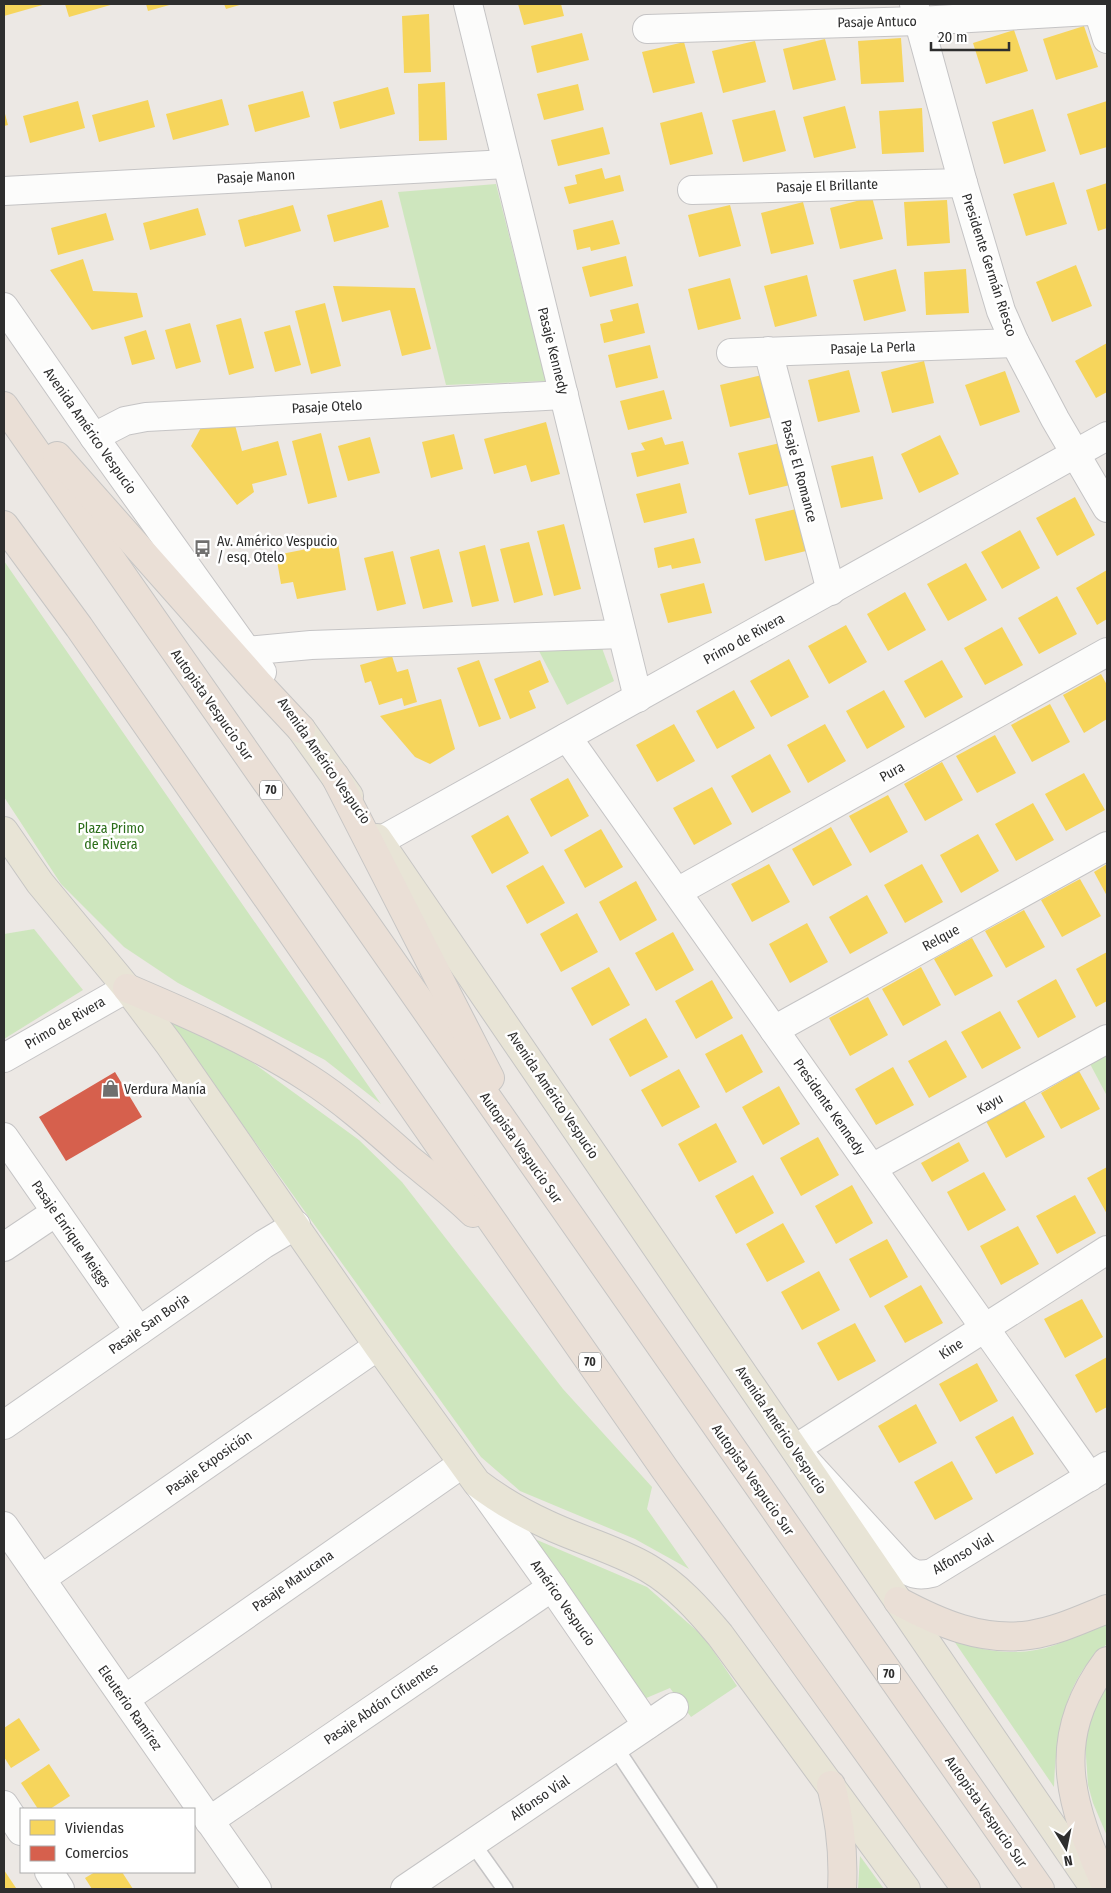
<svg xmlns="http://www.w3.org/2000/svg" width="1111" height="1893" font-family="'Fira Sans Condensed',sans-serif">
<rect width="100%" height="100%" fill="#ece8e4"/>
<g fill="#cee6be">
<path d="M496,184L546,381L446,385L398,192Z"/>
<path d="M4,561L381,1104L325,1060L178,983L124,947L61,884L4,797Z"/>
<path d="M602,648L614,681L567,705L539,651Z"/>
<path d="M34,929L83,990L4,1039V934Z"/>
<path d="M156,1004L237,1051L359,1140L402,1182L563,1389L652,1487L647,1509L689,1569L635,1539L520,1491L481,1457Z"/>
<path d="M1107,1052V1096L1089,1062Z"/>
<path d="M523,1534L647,1587L704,1637L737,1686L691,1717L670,1688L644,1699Z"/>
<path d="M1107,1621V1644C1064,1677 1056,1736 1054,1787L954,1641C985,1652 1022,1657 1055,1645C1073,1638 1089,1628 1107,1621Z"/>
<path d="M1107,1680V1836L1093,1803L1088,1785L1085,1742L1093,1705Z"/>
<path d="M860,1856L884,1889H858Z"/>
</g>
<g fill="#f6d55c">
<path d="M4,4H46L4,16Z"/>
<path d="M65,4H114L69,17Z"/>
<path d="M146,4H173L148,11Z"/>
<path d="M224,4H243L226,9Z"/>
<path d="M518,4H561L564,16L524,25Z"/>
<path d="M429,14L431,72L404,73L402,16Z"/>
<path d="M1084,26L1098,67L1056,80L1043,39Z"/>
<path d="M1014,30L1028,71L986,84L973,43Z"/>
<path d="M582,33L589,60L537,73L531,46Z"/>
<path d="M901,38L904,82L861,84L858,41Z"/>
<path d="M825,39L836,80L793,90L783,49Z"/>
<path d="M755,41L766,82L723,93L712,51Z"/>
<path d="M684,42L695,83L653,93L642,52Z"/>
<path d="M445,82L447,140L419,141L418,84Z"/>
<path d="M578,84L584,110L544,120L537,94Z"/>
<path d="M388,87L395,114L340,129L333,102Z"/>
<path d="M303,91L310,117L255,132L248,105Z"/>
<path d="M222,99L229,125L173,140L166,114Z"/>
<path d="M148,100L155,127L99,142L92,115Z"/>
<path d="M78,101L85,128L30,143L23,116Z"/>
<path d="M1107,101V147L1080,155L1067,114Z"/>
<path d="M845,106L856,148L814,158L803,117Z"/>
<path d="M922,108L924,152L882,154L879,111Z"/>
<path d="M1033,109L1046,151L1004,164L992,122Z"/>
<path d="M4,110L8,125L4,126Z"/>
<path d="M775,110L786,151L743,162L732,120Z"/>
<path d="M702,112L713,154L670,165L660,123Z"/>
<path d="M603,127L610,154L558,166L551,140Z"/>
<path d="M602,168L605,179L620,175L624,191L569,204L564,187L577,184L575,175Z"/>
<path d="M1054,182L1067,224L1026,236L1013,194Z"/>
<path d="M1107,183V228L1098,231L1086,190Z"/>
<path d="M872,197L883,239L840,249L830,208Z"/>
<path d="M382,200L389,227L334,242L327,215Z"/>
<path d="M947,200L950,243L907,246L904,202Z"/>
<path d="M803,202L814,244L771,254L761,213Z"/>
<path d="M293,205L301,231L245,247L238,220Z"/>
<path d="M730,205L741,246L699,257L688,215Z"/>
<path d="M198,208L206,235L150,250L143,223Z"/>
<path d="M106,213L114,240L58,255L51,228Z"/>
<path d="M613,220L620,244L591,251L590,247L577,250L573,230Z"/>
<path d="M626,256L633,286L590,297L582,267Z"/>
<path d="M83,259L93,291L137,293L143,317L92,330L50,270Z"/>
<path d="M1076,265L1092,306L1052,322L1036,282Z"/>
<path d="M896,269L906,311L864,321L853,280Z"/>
<path d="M966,269L969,313L926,315L924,272Z"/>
<path d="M807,275L817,316L775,327L764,286Z"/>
<path d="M730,278L741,319L698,330L688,289Z"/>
<path d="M333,286L415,288L431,349L402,356L390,310L342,322Z"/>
<path d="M325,303L341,366L311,374L295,311Z"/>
<path d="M638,303L645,333L604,343L600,324L613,321L610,310Z"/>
<path d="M241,318L254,368L229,375L216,325Z"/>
<path d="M190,323L201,362L176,369L165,330Z"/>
<path d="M290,325L301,365L275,372L264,332Z"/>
<path d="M146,330L155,359L132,365L124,337Z"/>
<path d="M1107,343V392L1096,398L1075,361Z"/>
<path d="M650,345L658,378L616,388L608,355Z"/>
<path d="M924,361L934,403L892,413L881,372Z"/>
<path d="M849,370L860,412L818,422L808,380Z"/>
<path d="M1005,371L1020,412L980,426L965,385Z"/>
<path d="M762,375L772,417L730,427L720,385Z"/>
<path d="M664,390L672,419L628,430L620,401Z"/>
<path d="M204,422L235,425L242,451L278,441L287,475L252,484L254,492L237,505L191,446Z"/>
<path d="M546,422L560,474L531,482L526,465L494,474L484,439Z"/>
<path d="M321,433L337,497L308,504L292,441Z"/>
<path d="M454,434L463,469L431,478L422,442Z"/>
<path d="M940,435L959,474L919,493L901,454Z"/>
<path d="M370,437L380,473L348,481L338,446Z"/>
<path d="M662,437L665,445L683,441L689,464L637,477L631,453L645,450L641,443Z"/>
<path d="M780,443L790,485L749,495L738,453Z"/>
<path d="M873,456L883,499L841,508L831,466Z"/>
<path d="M680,483L687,513L644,523L636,494Z"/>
<path d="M1075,497L1095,535L1057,556L1036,518Z"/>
<path d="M796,509L806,551L765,561L755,519Z"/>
<path d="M564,524L581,589L554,596L537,531Z"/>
<path d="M1020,530L1040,568L1002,589L981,552Z"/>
<path d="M694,538L701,563L672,569L671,565L658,568L654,548Z"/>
<path d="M529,542L543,595L514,603L500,549Z"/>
<path d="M338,543L346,590L297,599L293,582L281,584L276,555Z"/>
<path d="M485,545L499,601L472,607L459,552Z"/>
<path d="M439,549L453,602L423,609L410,557Z"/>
<path d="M393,551L406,604L377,611L364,558Z"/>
<path d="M966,563L987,600L948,621L927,584Z"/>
<path d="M1107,570V619L1097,625L1076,588Z"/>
<path d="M704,583L712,613L668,623L660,594Z"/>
<path d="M905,592L926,630L888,651L867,614Z"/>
<path d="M1057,596L1077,634L1039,654L1018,618Z"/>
<path d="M846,625L867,662L829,684L808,646Z"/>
<path d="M1002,627L1023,665L985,685L964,648Z"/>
<path d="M392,656L397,672L408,669L417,702L404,706L402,698L379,705L371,681L365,683L360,665Z"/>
<path d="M789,659L809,697L771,717L750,681Z"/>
<path d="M479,660L501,719L479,727L457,668Z"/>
<path d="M540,660L549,682L529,691L536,708L510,719L494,679Z"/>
<path d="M942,660L963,697L925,718L904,681Z"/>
<path d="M1101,674L1107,685V719L1084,733L1063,695Z"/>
<path d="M734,690L755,728L717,749L696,711Z"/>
<path d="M884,690L905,727L867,749L846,711Z"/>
<path d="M441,699L455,749L430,764L415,757L380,716Z"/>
<path d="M1050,704L1070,742L1032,762L1011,725Z"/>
<path d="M674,724L695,761L657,782L636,745Z"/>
<path d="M825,724L846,761L808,783L787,745Z"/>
<path d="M995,735L1016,773L977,793L956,756Z"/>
<path d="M770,754L791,792L752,813L731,776Z"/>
<path d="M942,762L963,800L925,821L904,784Z"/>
<path d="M1084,773L1105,810L1066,831L1045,794Z"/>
<path d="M568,778L589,816L551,837L530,799Z"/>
<path d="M712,787L732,824L694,845L673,808Z"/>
<path d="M888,795L908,832L870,853L849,816Z"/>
<path d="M1033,803L1054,840L1016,861L995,824Z"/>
<path d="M508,815L529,853L492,874L471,836Z"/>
<path d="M831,827L852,865L813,886L792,849Z"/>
<path d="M601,829L623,867L585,888L564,850Z"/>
<path d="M978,834L999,871L961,893L940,855Z"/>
<path d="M769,864L790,902L752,922L731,884Z"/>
<path d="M922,864L943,902L905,923L884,885Z"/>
<path d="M1107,864V896L1094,872Z"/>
<path d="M543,865L565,903L527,924L506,886Z"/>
<path d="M1080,879L1101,916L1062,937L1041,900Z"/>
<path d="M636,881L657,920L620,941L599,902Z"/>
<path d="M867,895L888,933L850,954L829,917Z"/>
<path d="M1024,910L1045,947L1006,968L985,931Z"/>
<path d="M577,913L598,952L561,972L540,934Z"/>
<path d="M807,923L828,962L790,983L769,944Z"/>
<path d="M673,932L694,970L656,991L635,953Z"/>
<path d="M972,938L993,976L955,996L934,959Z"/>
<path d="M1107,952V1001L1096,1007L1076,969Z"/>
<path d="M609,967L630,1005L592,1026L571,988Z"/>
<path d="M921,967L941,1005L903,1026L882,989Z"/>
<path d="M1056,979L1076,1017L1038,1038L1017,1001Z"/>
<path d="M712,980L733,1018L696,1039L675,1001Z"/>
<path d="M868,997L888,1035L850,1056L829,1018Z"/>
<path d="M1000,1011L1021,1048L982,1069L961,1032Z"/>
<path d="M646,1018L668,1057L630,1077L609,1039Z"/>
<path d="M742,1034L763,1072L726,1093L705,1054Z"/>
<path d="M946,1040L967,1077L929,1098L908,1061Z"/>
<path d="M893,1067L914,1105L876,1125L855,1089Z"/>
<path d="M679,1069L700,1107L662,1127L641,1090Z"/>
<path d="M1079,1071L1100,1109L1061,1129L1041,1093Z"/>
<path d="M779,1086L800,1124L763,1145L742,1107Z"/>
<path d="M1024,1100L1045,1137L1006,1158L986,1121Z"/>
<path d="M716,1123L737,1162L699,1182L678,1144Z"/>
<path d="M818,1137L839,1175L801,1196L780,1158Z"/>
<path d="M959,1142L969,1161L932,1182L921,1163Z"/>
<path d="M1107,1167V1214L1087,1178Z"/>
<path d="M984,1172L1006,1210L968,1231L947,1192Z"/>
<path d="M753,1175L774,1213L736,1234L715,1196Z"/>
<path d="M852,1185L873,1223L836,1244L815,1206Z"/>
<path d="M1075,1195L1096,1233L1057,1254L1036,1216Z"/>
<path d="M783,1223L805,1262L767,1282L746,1244Z"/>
<path d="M1018,1226L1039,1264L1001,1285L980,1246Z"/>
<path d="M887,1239L908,1277L870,1298L849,1259Z"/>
<path d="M819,1271L840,1310L802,1330L781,1292Z"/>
<path d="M921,1285L943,1323L905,1343L884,1306Z"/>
<path d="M1082,1299L1103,1337L1065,1358L1044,1319Z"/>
<path d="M855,1323L876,1361L838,1381L817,1343Z"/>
<path d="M1107,1357V1407L1096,1413L1075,1375Z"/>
<path d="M977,1363L998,1401L960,1422L939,1384Z"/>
<path d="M916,1404L937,1443L899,1463L878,1426Z"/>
<path d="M1013,1416L1034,1454L996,1474L975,1437Z"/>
<path d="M952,1461L973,1499L935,1520L914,1482Z"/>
<path d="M19,1718L40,1750L11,1768L4,1757V1728Z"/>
<path d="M49,1764L70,1796L50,1809H38L21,1783Z"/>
<path d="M4,1870L16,1888L14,1889H4Z"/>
<path d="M95,1872H122L133,1889H92L85,1878Z"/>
</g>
<path fill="#d6604d" d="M115,1072L142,1117L66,1161L39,1117Z"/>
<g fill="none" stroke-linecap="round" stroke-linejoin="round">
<defs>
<g id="service">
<path d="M615,1747L709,1889"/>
<path d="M473,1844L505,1889"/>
</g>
<g id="minor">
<path d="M468,4L638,698"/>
<path d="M914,4L963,183L1001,311L1015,343L1055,419L1107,508"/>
<path d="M1098,10L1107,39"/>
<path d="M647,29L919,21L1107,10"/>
<path d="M692,190L963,183"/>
<path d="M4,191L507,164"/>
<path d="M768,351L831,591"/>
<path d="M731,353L1015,343"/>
<path d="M94,437L125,421L146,417L564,395"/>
<path d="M246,651L311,645L622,634"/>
<path d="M567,737L1090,1477"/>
<path d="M677,892L1107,652"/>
<path d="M774,1030L1107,846"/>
<path d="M4,1137L139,1331"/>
<path d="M872,1168L1107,1039"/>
<path d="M4,1247L56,1212"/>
<path d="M1107,1250L795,1449L903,1567C913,1575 920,1576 932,1573L1107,1466"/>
<path d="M4,1425L264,1244L296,1225"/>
<path d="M479,1485L552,1587L647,1725"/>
<path d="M4,1526L257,1889"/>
<path d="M41,1579L378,1346"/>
<path d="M125,1699L462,1464"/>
<path d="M4,1805L21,1831"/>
<path d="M209,1821L552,1587"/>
<path d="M49,1872L60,1889"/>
<path d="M405,1889L674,1707"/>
</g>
<g id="tertiary">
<path d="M380,841L1107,436"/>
<path d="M4,1058L127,988"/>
</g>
<path id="secondary" d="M4,307L94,437L262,672"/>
<g id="primary">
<path d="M301,729L349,796"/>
<path d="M4,831L40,883L127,988L169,1044L378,1346L477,1483C498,1499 522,1513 546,1524C579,1540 616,1549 648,1568C677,1585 699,1610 720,1635L906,1889"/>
<path d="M377,838L1095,1889"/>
</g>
<g id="motorway">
<path d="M4,406L1040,1889"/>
<path d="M57,456L258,683L301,729"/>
<path d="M4,525L79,627L664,1468L966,1889"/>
<path d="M335,776L490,1078"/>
<path d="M127,988C188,1014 251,1041 308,1078C344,1101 376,1130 409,1159C431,1177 453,1193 473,1213"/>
<path d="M898,1601C939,1623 982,1642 1030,1635C1057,1631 1082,1619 1107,1609"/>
<path d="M1107,1661C1047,1741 1071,1805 1107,1888"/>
<path d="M831,1785C840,1820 844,1853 842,1889"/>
</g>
</defs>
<use href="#service" stroke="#c5c4c5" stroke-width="18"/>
<use href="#minor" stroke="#c5c4c5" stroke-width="30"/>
<use href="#tertiary" stroke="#c5c4c5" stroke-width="30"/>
<use href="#secondary" stroke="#c5c4c5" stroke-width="30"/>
<use href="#primary" stroke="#c6c5c4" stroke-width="30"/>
<use href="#motorway" stroke="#c6c5c4" stroke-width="30"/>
<use href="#service" stroke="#fcfcfb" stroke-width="15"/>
<use href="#minor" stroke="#fcfcfb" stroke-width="28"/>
<use href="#tertiary" stroke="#fcfcfb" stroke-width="28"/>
<use href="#secondary" stroke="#fcfcfb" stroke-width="28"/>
<use href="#primary" stroke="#e8e4d6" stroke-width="28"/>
<use href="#motorway" stroke="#eadfd6" stroke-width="28"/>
</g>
<defs>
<symbol id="bus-bare" viewBox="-9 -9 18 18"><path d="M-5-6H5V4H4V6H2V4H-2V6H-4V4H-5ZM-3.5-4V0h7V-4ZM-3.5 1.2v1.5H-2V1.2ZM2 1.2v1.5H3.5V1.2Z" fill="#706f6e" stroke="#fff" stroke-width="2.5" paint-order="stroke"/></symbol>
<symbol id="shop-bare" viewBox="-9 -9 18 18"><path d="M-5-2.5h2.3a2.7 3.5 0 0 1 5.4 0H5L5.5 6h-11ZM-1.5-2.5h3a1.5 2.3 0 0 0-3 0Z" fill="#706f6e" stroke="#fff" stroke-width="2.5" paint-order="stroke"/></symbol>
</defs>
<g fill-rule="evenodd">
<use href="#bus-bare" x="190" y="536" width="25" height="25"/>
<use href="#shop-bare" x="98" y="1076" width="25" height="25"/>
</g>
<g text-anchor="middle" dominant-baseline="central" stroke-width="5" stroke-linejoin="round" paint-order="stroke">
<g fill="#fff" stroke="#6d6d6d" stroke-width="1">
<rect x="260" y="780.5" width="22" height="19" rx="4"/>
<rect x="579" y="1352.5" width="22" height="19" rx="4"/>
<rect x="878" y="1664.5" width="22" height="19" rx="4"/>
</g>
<g font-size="12" font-weight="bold" fill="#2e2e2e">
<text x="271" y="790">70</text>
<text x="590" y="1362">70</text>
<text x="889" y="1674">70</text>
</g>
<g font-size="14" fill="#2e2e2e" stroke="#fff">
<text transform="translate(877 22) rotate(-1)">Pasaje Antuco</text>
<text transform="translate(256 177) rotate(-3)">Pasaje Manon</text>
<text transform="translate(827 186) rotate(-2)">Pasaje El Brillante</text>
<text transform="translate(989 265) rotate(72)">Presidente Germán Riesco</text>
<text transform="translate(873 348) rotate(-2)">Pasaje La Perla</text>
<text transform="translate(553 351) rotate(76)">Pasaje Kennedy</text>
<text transform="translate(327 407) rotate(-3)">Pasaje Otelo</text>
<text transform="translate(90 431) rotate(55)">Avenida Américo Vespucio</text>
<text transform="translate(799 471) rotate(75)">Pasaje El Romance</text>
<text transform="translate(744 639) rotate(-29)">Primo de Rivera</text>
<text transform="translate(212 705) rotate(55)">Autopista Vespucio Sur</text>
<text transform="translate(324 761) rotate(55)">Avenida Américo Vespucio</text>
<text transform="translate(892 772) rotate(-29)">Pura</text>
<text transform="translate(941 938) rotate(-29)">Relque</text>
<text transform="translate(65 1023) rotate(-30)">Primo de Rivera</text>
<text transform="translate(553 1095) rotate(56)">Avenida Américo Vespucio</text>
<text transform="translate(990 1104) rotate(-29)">Kayu</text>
<text transform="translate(829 1107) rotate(55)">Presidente Kennedy</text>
<text transform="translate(521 1148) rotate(55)">Autopista Vespucio Sur</text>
<text transform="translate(71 1234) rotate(55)">Pasaje Enrique Meiggs</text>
<text transform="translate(149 1324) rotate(-35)">Pasaje San Borja</text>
<text transform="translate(951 1349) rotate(-33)">Kine</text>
<text transform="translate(781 1430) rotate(56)">Avenida Américo Vespucio</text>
<text transform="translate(209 1463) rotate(-35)">Pasaje Exposición</text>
<text transform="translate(753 1480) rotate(55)">Autopista Vespucio Sur</text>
<text transform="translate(963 1554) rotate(-30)">Alfonso Vial</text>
<text transform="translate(293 1581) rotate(-35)">Pasaje Matucana</text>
<text transform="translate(563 1603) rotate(55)">Américo Vespucio</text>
<text transform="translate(381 1704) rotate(-34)">Pasaje Abdón Cifuentes</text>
<text transform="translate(130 1708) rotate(55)">Eleuterio Ramírez</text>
<text transform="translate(540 1798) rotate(-34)">Alfonso Vial</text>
<text transform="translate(986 1812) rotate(55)">Autopista Vespucio Sur</text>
</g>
<g font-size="14" fill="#2e2e2e" stroke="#fff" text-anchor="start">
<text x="217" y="541">Av. Américo Vespucio<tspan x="217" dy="16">/ esq. Otelo</tspan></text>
<text x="124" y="1089">Verdura Manía</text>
</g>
<g font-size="14" fill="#2c6e1b" stroke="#fff">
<text x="111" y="828">Plaza Primo<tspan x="111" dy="16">de Rivera</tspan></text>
</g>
</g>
<rect width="1111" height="1893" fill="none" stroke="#2e2e2e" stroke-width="10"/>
<rect x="20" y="1808" width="175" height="65" fill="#ffffff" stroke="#ababab"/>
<rect x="30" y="1820" width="25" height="15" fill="#f6d55c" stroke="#ababab"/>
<text x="65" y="1833" font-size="15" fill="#2e2e2e">Viviendas</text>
<rect x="30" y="1846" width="25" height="15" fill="#d6604d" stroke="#ababab"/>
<text x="65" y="1858" font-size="15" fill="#2e2e2e">Comercios</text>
<g transform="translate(1066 1848) rotate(170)" stroke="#ffffff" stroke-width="4" paint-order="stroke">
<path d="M0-4L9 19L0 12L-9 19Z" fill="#2e2e2e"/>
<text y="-8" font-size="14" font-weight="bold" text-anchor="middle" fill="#2e2e2e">N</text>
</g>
<path d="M931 42v8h78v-8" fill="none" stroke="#2e2e2e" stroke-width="2.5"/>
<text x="938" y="42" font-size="15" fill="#2e2e2e" stroke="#ffffff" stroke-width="4" paint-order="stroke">20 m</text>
</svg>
